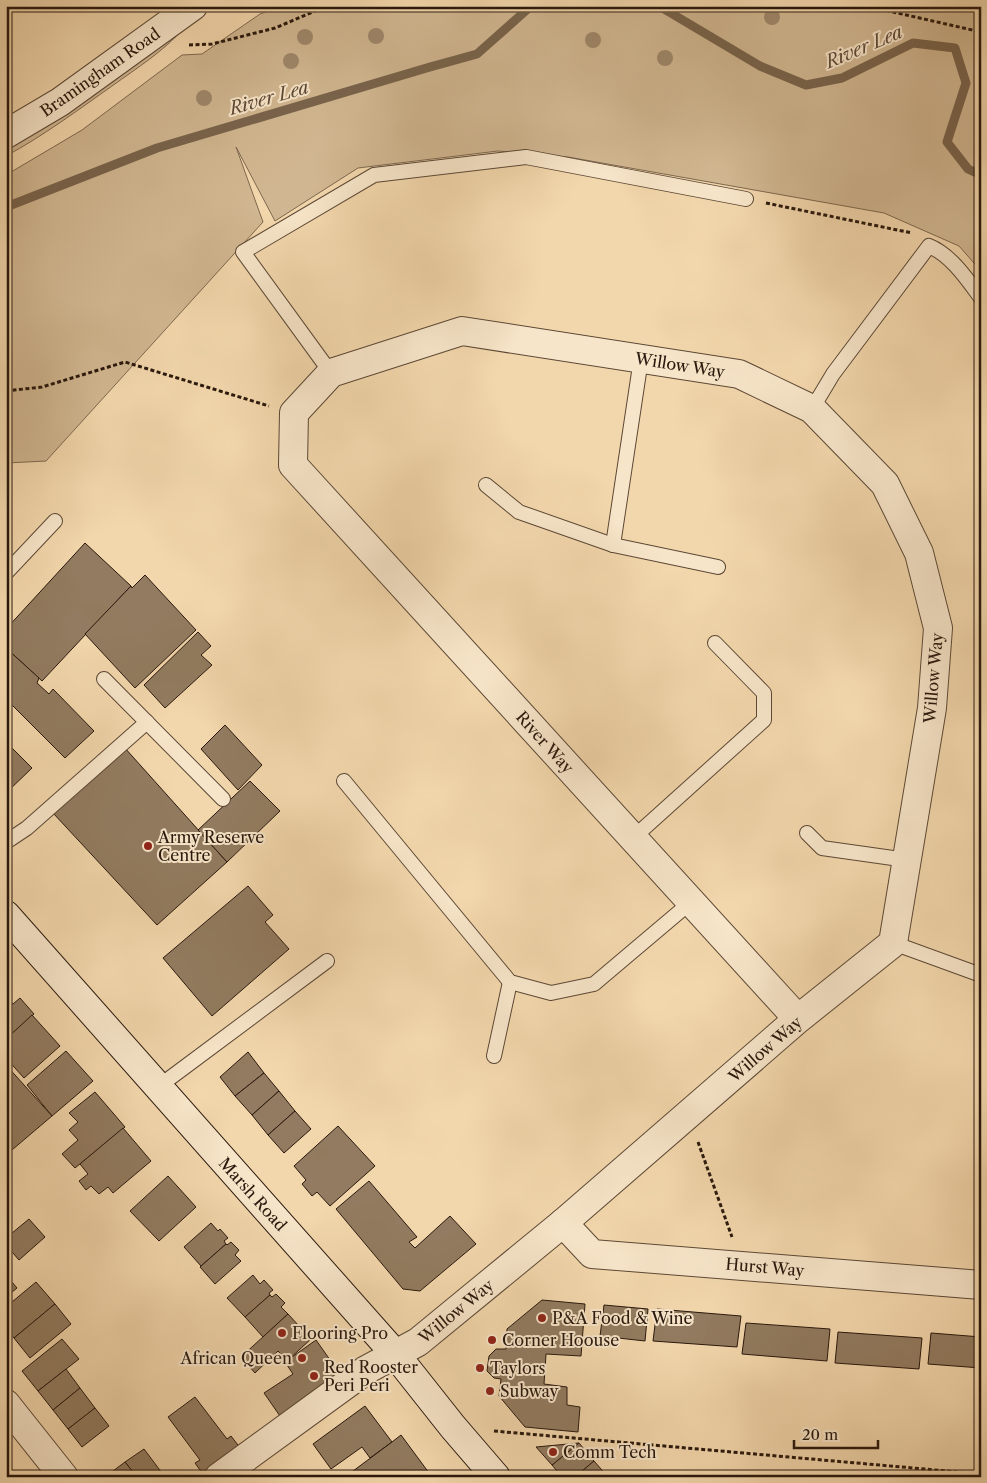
<svg xmlns="http://www.w3.org/2000/svg" width="987" height="1483" font-family="'Libre Caslon Text',serif">
<rect width="100%" height="100%" fill="#f3d7ac"/>
<filter id="stains"><feTurbulence type="fractalNoise" baseFrequency=".004" numOctaves="4"/><feColorMatrix values="0 0 0 0 .2 0 0 0 0 .09 0 0 0 0 .02 0 0 0 .5 -.17"/></filter>
<radialGradient id="worn" r=".72"><stop offset=".6" stop-color="#630" stop-opacity="0"/><stop offset="1" stop-color="#630" stop-opacity=".3"/></radialGradient>
<g fill="#d1b791" stroke="#7d684f">
<path d="M282,6H981V271L959,246L884,213L568,157L498,151L358,168L275,221L236,147L263,222L46,461L6,463V175L82,130L182,55L202,54L260,14Z"/>
<path d="M184,28C164,51 137,68 112,86C78,110 43,136 6,156V145Z"/>
</g>
<g fill="none" stroke-linecap="round" stroke-linejoin="round">
<g stroke="#79644c" stroke-width="9">
<path d="M659,6L760,66L806,85L842,78L913,43L955,48L966,83L947,142L968,169L981,175"/>
<path d="M6,207L157,148L430,67L477,54L531,6"/>
</g>
</g>
<g fill="#927b60" stroke="#29180d">
<path d="M85,543L131,586L42,681L6,648V629Z"/>
<path d="M145,575L196,630L135,688L85,634L131,586L132,588Z"/>
<path d="M198,632L211,646L201,655L212,665L165,708L144,685Z"/>
<path d="M6,648L39,678L37,683L49,694L53,689L94,731L65,758L6,699Z"/>
<path d="M225,725L262,765L238,790L201,749Z"/>
<path d="M10,746L32,768L6,793V750Z"/>
<path d="M124,747L227,862L157,925L53,813Z"/>
<path d="M250,781L280,811L227,862L198,830Z"/>
<path d="M248,886L273,915L265,922L289,949L212,1016L163,958Z"/>
<path d="M6,997L13,1004L6,1010Z"/>
<path d="M20,998L34,1014L6,1039V1010Z"/>
<path d="M32,1015L60,1046L24,1078L6,1058V1039Z"/>
<path d="M66,1051L93,1081L52,1116L27,1085Z"/>
<path d="M248,1052L264,1073L235,1096L220,1077Z"/>
<path d="M6,1065L52,1116L6,1155Z"/>
<path d="M264,1073L279,1091L252,1115L235,1096Z"/>
<path d="M279,1091L295,1111L268,1135L252,1115Z"/>
<path d="M95,1092L125,1127L75,1168L62,1154L78,1140L69,1130L78,1122L69,1113Z"/>
<path d="M295,1111L311,1129L284,1153L268,1135Z"/>
<path d="M338,1126L375,1166L330,1206L317,1192L312,1196L302,1184L306,1180L294,1166Z"/>
<path d="M123,1128L151,1161L113,1193L108,1187L99,1194L91,1186L86,1190L79,1181L88,1174L80,1164Z"/>
<path d="M168,1176L196,1207L159,1241L130,1211Z"/>
<path d="M369,1181L417,1237L409,1242L415,1248L450,1216L476,1244L420,1291L403,1289L336,1209Z"/>
<path d="M29,1219L45,1237L19,1260L6,1245V1238Z"/>
<path d="M211,1223L218,1231L220,1229L228,1238L224,1241L226,1244L201,1266L184,1247Z"/>
<path d="M231,1242L239,1250L235,1255L241,1261L215,1284L200,1267L226,1244L227,1245Z"/>
<path d="M6,1275L17,1288L6,1297Z"/>
<path d="M253,1275L260,1284L264,1280L273,1290L269,1293L270,1295L245,1317L227,1298Z"/>
<path d="M36,1282L55,1304L14,1338L6,1329V1307Z"/>
<path d="M276,1294L285,1303L281,1307L288,1314L263,1337L245,1317L270,1295L272,1297Z"/>
<path d="M542,1300L585,1304L581,1356L546,1354L544,1384L567,1387V1405L580,1407L578,1432L525,1427L499,1396L501,1379L494,1378L487,1371L489,1356L496,1349H506L507,1329Z"/>
<path d="M55,1304L71,1324L30,1358L14,1338Z"/>
<path d="M604,1305L648,1309L645,1341L600,1336Z"/>
<path d="M657,1309L741,1316L737,1347L653,1341Z"/>
<path d="M288,1314L311,1339L287,1361L278,1351L255,1373L241,1357Z"/>
<path d="M746,1323L830,1329L827,1361L742,1354Z"/>
<path d="M838,1332L922,1338L919,1369L835,1363Z"/>
<path d="M931,1333L981,1337V1368L928,1364Z"/>
<path d="M62,1339L79,1359L38,1391L22,1371Z"/>
<path d="M316,1340L340,1374L280,1416L264,1393L293,1374L285,1362Z"/>
<path d="M66,1369L80,1388L53,1410L38,1391Z"/>
<path d="M80,1388L95,1408L68,1429L53,1410Z"/>
<path d="M195,1397L227,1439L231,1436L241,1449L205,1477L195,1463L200,1460L168,1417Z"/>
<path d="M365,1406L392,1442L370,1458L362,1447L331,1469L313,1444Z"/>
<path d="M95,1408L109,1426L82,1447L68,1429Z"/>
<path d="M401,1435L432,1477H345L392,1442Z"/>
<path d="M579,1443L594,1461L575,1477H562L552,1465Z"/>
<path d="M579,1443L552,1465L536,1447Z"/>
<path d="M144,1449L165,1477H137L125,1462Z"/>
<path d="M594,1461L608,1477H575Z"/>
<path d="M125,1462L137,1477H105Z"/>
<path d="M939,1473L979,1477H939Z"/>
</g>
<g fill="none" stroke-linecap="round" stroke-linejoin="round">
<defs>
<g id="service">
<path d="M331,373L243,252L374,175L526,157L746,199"/>
<path d="M812,409L833,374L929,246C951,255 967,279 981,298"/>
<path d="M486,485L519,512L613,545L718,567"/>
<path d="M613,545L641,359"/>
<path d="M6,573L55,521"/>
<path d="M104,679L223,799"/>
<path d="M344,781L510,982L551,993L594,984L691,902"/>
<path d="M807,833L822,848L907,860"/>
<path d="M633,838L764,720V693L715,643"/>
<path d="M6,842L27,828L147,722"/>
<path d="M893,943L981,975"/>
<path d="M494,1056L510,982"/>
<path d="M158,1087L327,961"/>
</g>
<g id="minor">
<path d="M563,1223L592,1254L981,1285"/>
<path d="M6,1404L64,1477"/>
<path d="M219,1477L366,1370L418,1342L563,1223L798,1019L893,943L932,708L938,628L919,553L885,484L812,409L739,374L462,331L331,373L294,413L293,465L798,1019"/>
</g>
<path id="tertiary" d="M6,134L60,102L193,6"/>
<path id="secondary" d="M6,915L396,1355L453,1427L496,1477"/>
</defs>
<use href="#service" stroke="#5c4835" stroke-width="16"/>
<use href="#minor" stroke="#5c4835" stroke-width="30"/>
<use href="#tertiary" stroke="#5c4835" stroke-width="30"/>
<use href="#secondary" stroke="#29180d" stroke-width="30"/>
<g stroke="#29180d" stroke-width="3" stroke-dasharray="4 2.5" stroke-linecap="butt">
<path d="M867,6L981,32"/>
<path d="M189,45L212,44L275,28L327,6"/>
<path d="M766,203L912,233"/>
<path d="M6,391L42,387L125,362L269,406"/>
<path d="M698,1142L732,1237"/>
<path d="M494,1431L981,1474"/>
</g>
<use href="#service" stroke="#f7e5c9" stroke-width="14"/>
<use href="#minor" stroke="#f7e5c9" stroke-width="28"/>
<use href="#tertiary" stroke="#f7e5c9" stroke-width="28"/>
<use href="#secondary" stroke="#f7e5c9" stroke-width="28"/>
</g>
<g fill="#9f886b">
<circle cx="772" cy="17" r="8"/>
<circle cx="376" cy="36" r="8"/>
<circle cx="305" cy="37" r="8"/>
<circle cx="593" cy="40" r="8"/>
<circle cx="665" cy="58" r="8"/>
<circle cx="291" cy="61" r="8"/>
<circle cx="204" cy="98" r="8"/>
</g>
<g fill="#8f2418" stroke="#f7e5c9" stroke-width="2">
<circle cx="148" cy="846" r="5"/>
<circle cx="542" cy="1318" r="5"/>
<circle cx="282" cy="1333" r="5"/>
<circle cx="492" cy="1340" r="5"/>
<circle cx="302" cy="1358" r="5"/>
<circle cx="480" cy="1368" r="5"/>
<circle cx="314" cy="1376" r="5"/>
<circle cx="490" cy="1391" r="5"/>
<circle cx="553" cy="1452" r="5"/>
</g>
<g text-anchor="middle" dominant-baseline="central" stroke-width="4" stroke-linejoin="round" paint-order="stroke">
<g font-size="16" fill="#29180d" stroke="#f7e5c9">
<text transform="translate(100 72) rotate(-35)">Bramingham Road</text>
<text transform="translate(680 365) rotate(9)">Willow Way</text>
<text transform="translate(933 678) rotate(-85)">Willow Way</text>
<text transform="translate(545 742) rotate(48)">River Way</text>
<text transform="translate(765 1049) rotate(-41)">Willow Way</text>
<text transform="translate(253 1194) rotate(48)">Marsh Road</text>
<text transform="translate(765 1267) rotate(5)">Hurst Way</text>
<text transform="translate(456 1311) rotate(-39)">Willow Way</text>
</g>
<g font-size="16" fill="#29180d" stroke="#f7e5c9" text-anchor="start">
<text x="158" y="837">Army Reserve<tspan x="158" dy="18">Centre</tspan></text>
<text x="552" y="1318">P&amp;A Food &amp; Wine</text>
<text x="292" y="1333">Flooring Pro</text>
<text x="502" y="1340">Corner Hoouse</text>
<text x="292" y="1358" text-anchor="end">African Queen</text>
<text x="324" y="1367">Red Rooster<tspan x="324" dy="18">Peri Peri</tspan></text>
<text x="490" y="1368">Taylors</text>
<text x="500" y="1391">Subway</text>
<text x="563" y="1452">Comm Tech</text>
</g>
<g font-size="18" font-style="italic" fill="#5e4a37" stroke="#f7e5c9">
<text transform="translate(864 47) rotate(-23)">River Lea</text>
<text transform="translate(269 98) rotate(-16)">River Lea</text>
</g>
</g>
<rect width="987" height="1483" fill="none" stroke="#f3d7ac" stroke-width="25"/>
<rect x="8" y="8" width="972" height="1468" fill="none" stroke="#29180d" stroke-width="2.5"/>
<rect x="12" y="12" width="962" height="1458" fill="none" stroke="#29180d"/>
<path d="M794 1440v8h84v-8" fill="none" stroke="#29180d" stroke-width="2.5"/>
<text x="802" y="1440" font-size="15" fill="#29180d" stroke="#f7e5c9" stroke-width="4" paint-order="stroke">20 m</text>
<rect width="100%" height="100%" filter="url(#stains)"/>
<rect width="100%" height="100%" fill="url(#worn)"/>
</svg>
